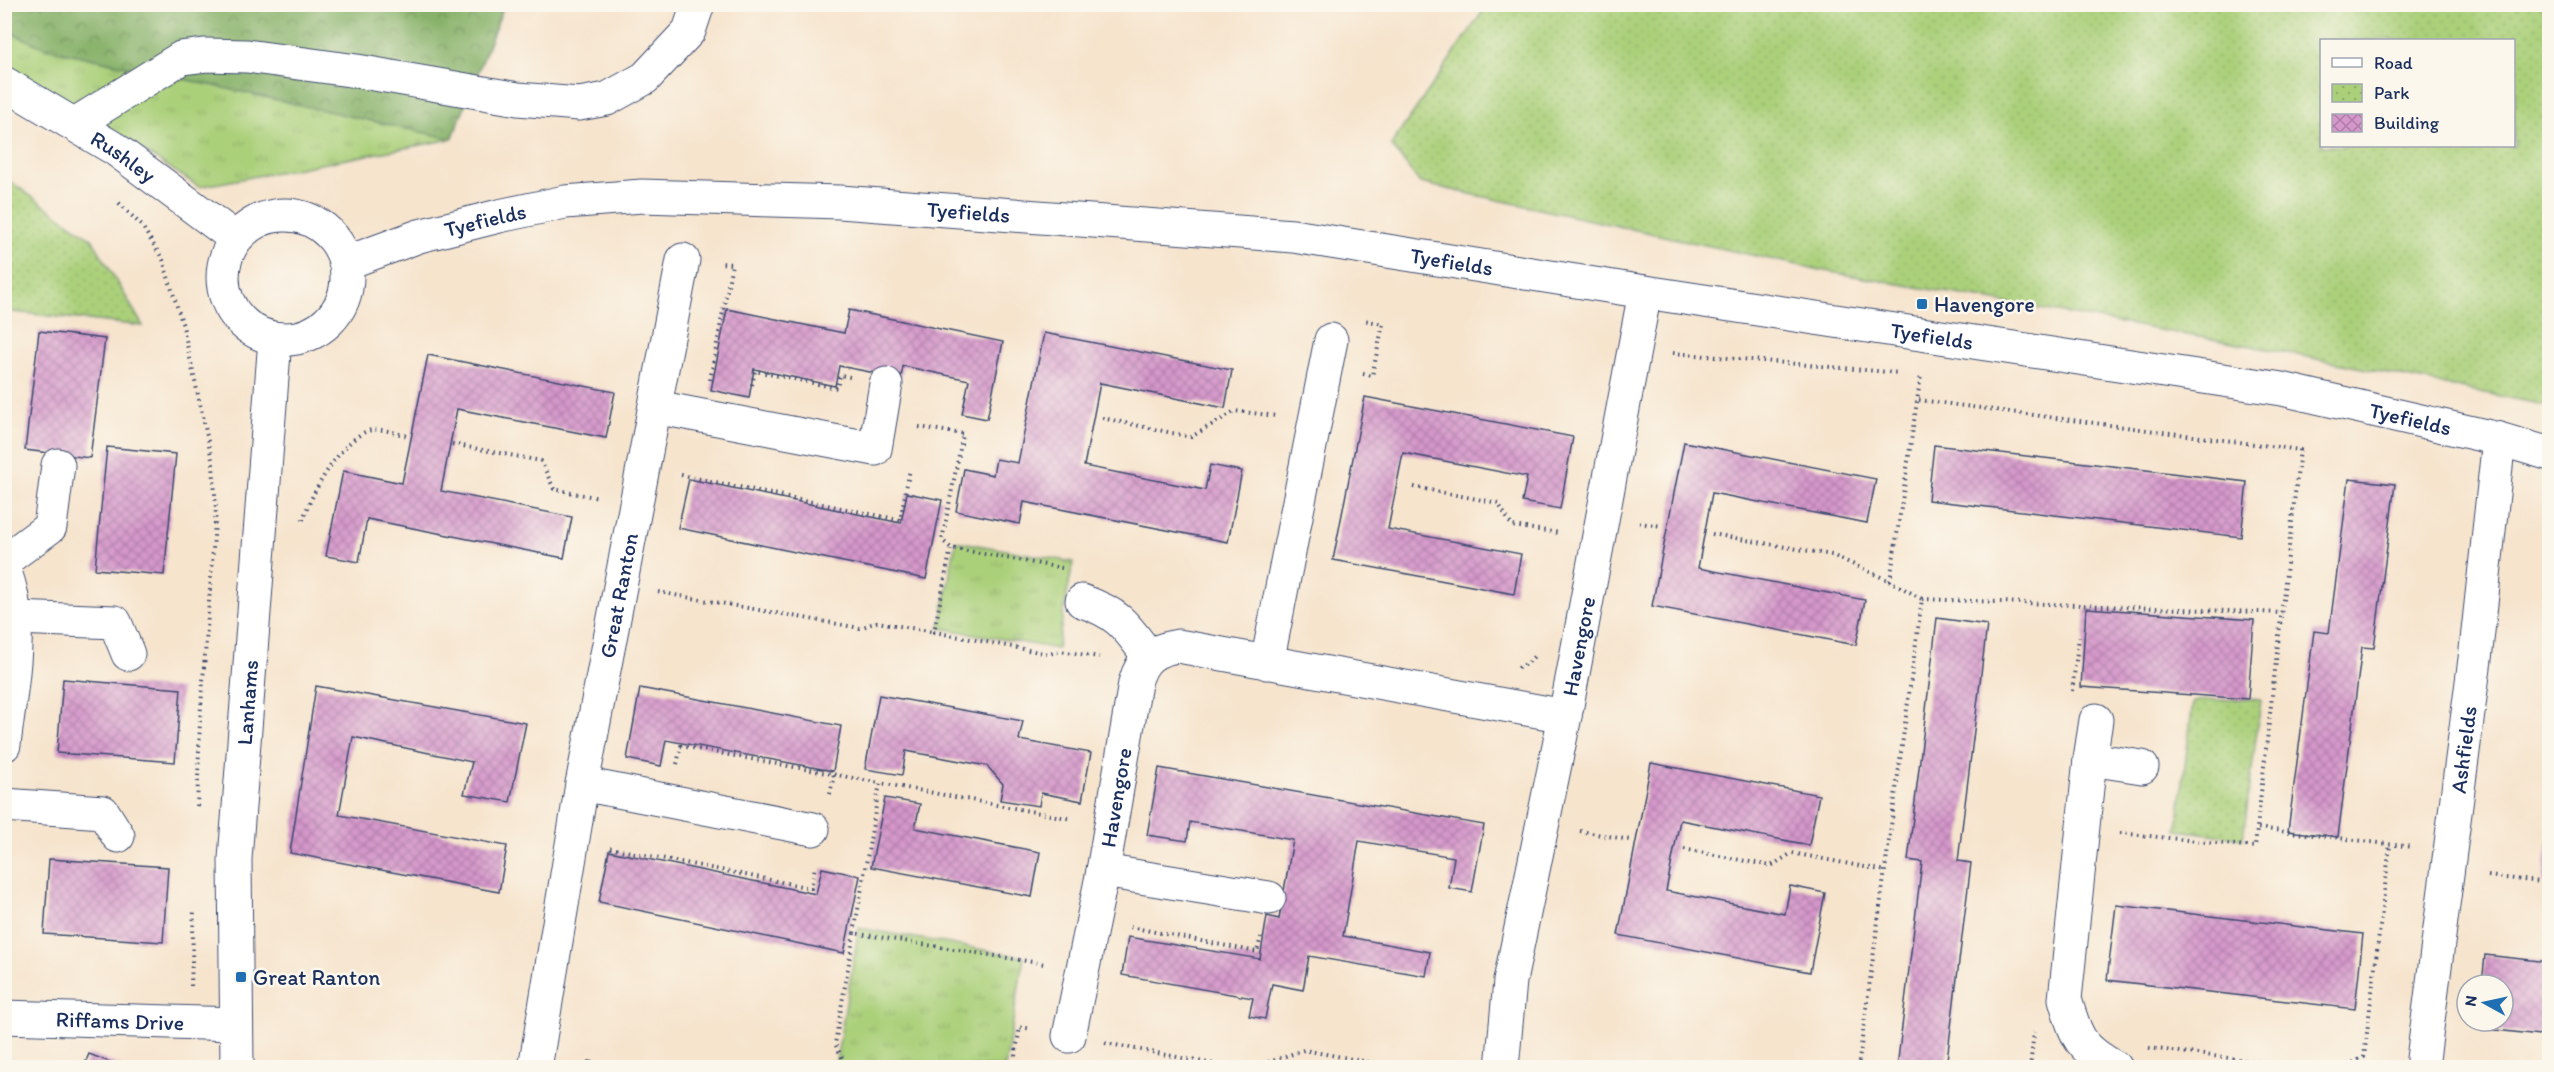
<svg xmlns="http://www.w3.org/2000/svg" width="2554" height="1072" font-family="Itim,sans-serif">
<defs>
<pattern id="grass-tufts" width="24" height="20" patternUnits="userSpaceOnUse" patternTransform="scale(1.5)"><rect width="24" height="20" fill="#abd07a"/><path d="M3 7l-1-3M5 7V3M7 7l1-3M15 17l-1-3M17 17v-4M19 17l1-3" fill="none" stroke="#93b36c"/></pattern>
<pattern id="forest-crowns" width="20" height="18" patternUnits="userSpaceOnUse" patternTransform="scale(1.5)"><rect width="20" height="18" fill="#88b26a"/><path d="M2 6a3 3 0 1 1 6 0M12 15a3 3 0 1 1 6 0" fill="none" stroke="#6e915a"/></pattern>
<pattern id="park-dots" width="8" height="8" patternUnits="userSpaceOnUse" patternTransform="scale(1.5)"><rect width="8" height="8" fill="#abd07a"/><path d="M2 2h.1M6 6h.1" fill="none" stroke="#93b36c" stroke-width="1.8" stroke-linecap="round"/></pattern>
<pattern id="building-cross-hatch" width="8" height="8" patternUnits="userSpaceOnUse" patternTransform="scale(1.5)"><rect width="8" height="8" fill="#d698cb"/><path d="M0 0l8 8M0 8l8-8" fill="none" stroke="#ad7ca8"/></pattern>
</defs>
<rect width="100%" height="100%" fill="#fbf7ec"/>
<filter id="ink" filterUnits="userSpaceOnUse"><feTurbulence type="fractalNoise" baseFrequency=".0167" numOctaves="2"/><feDisplacementMap in="SourceGraphic" scale="12" xChannelSelector="R" yChannelSelector="G"/><feConvolveMatrix kernelMatrix="1 2 1 2 8 2 1 2 1" color-interpolation-filters="sRGB"/></filter>
<filter id="wash" filterUnits="userSpaceOnUse"><feTurbulence type="fractalNoise" baseFrequency=".008" numOctaves="4" result="noise"/><feDisplacementMap in="SourceGraphic" scale="24" xChannelSelector="R" yChannelSelector="G"/><feGaussianBlur stdDeviation="1.35" result="paint"/><feColorMatrix in="noise" values="0 0 0 0 0 0 0 0 0 0 0 0 0 0 0 0 0 1.4 0 .05"/><feComposite in="paint" operator="in"/></filter>
<g filter="url(#wash)">
<rect width="100%" height="100%" fill="#f6e4cd"/>
<g fill="url(#grass-tufts)" stroke="#63806c" stroke-width="1.5">
<path d="M5,5H504L452,139L199,187L45,87L5,69Z"/>
<path d="M956,541L1073,562L1057,649L940,628Z"/>
<path d="M859,928L1024,957L1005,1067H835Z"/>
</g>
<path fill="url(#forest-crowns)" stroke="#527064" stroke-width="1.5" d="M5,5H504L452,139L45,48L5,30Z"/>
<g fill="url(#park-dots)" stroke="#63806c" stroke-width="1.5" fill-rule="evenodd">
<path d="M1488,4L2549,5V406L2273,350L1825,271L1420,183L1391,145ZM2322,40H2514V146H2322Z"/>
<path d="M4,177L92,239L143,326L5,311Z"/>
<path d="M2248,699L2261,700L2243,838L2177,830L2193,701Z"/>
</g>
<g id="blocks">
<g fill="url(#building-cross-hatch)">
<path d="M727,309L844,333L849,310L1003,342L987,419L962,414L969,380L903,366L901,378L839,366L835,386L754,369L749,398L711,390Z"/>
<path d="M39,331L105,339L90,458L25,450Z"/>
<path d="M1044,333L1232,370L1225,408L1100,383L1084,466L1205,490L1210,465L1242,471L1228,542L1024,502L1020,524L956,511L964,469L993,475L996,459L1018,463Z"/>
<path d="M428,355L615,392L606,438L457,409L441,491L572,517L564,558L367,519L359,562L326,556L343,471L402,483Z"/>
<path d="M1365,397L1573,437L1560,509L1522,502L1527,477L1403,453L1388,529L1521,554L1514,594L1333,560Z"/>
<path d="M1684,442L1876,479L1867,523L1712,493L1698,568L1865,600L1856,645L1652,606Z"/>
<path d="M1934,445L2247,482L2241,537L1928,500Z"/>
<path d="M107,447L176,454L164,575L95,569Z"/>
<path d="M689,479L901,523L907,493L942,500L926,579L678,528Z"/>
<path d="M2349,479L2395,484L2374,648L2362,647L2338,837L2288,831L2314,631L2329,633Z"/>
<path d="M2086,608L2254,620L2248,699L2081,687Z"/>
<path d="M1937,618L1987,625L1958,861L1971,863L1946,1068H1897L1922,862L1908,860Z"/>
<path d="M63,679L181,689L175,762L57,753Z"/>
<path d="M316,686L526,723L510,802L464,794L472,762L353,737L339,815L507,846L499,892L290,853Z"/>
<path d="M640,688L841,726L833,771L666,740L661,766L627,759Z"/>
<path d="M879,695L1023,721L1019,740L1091,753L1082,801L1041,793L1039,806L1000,800L1003,784L987,766L906,751L902,775L865,769Z"/>
<path d="M1651,763L1819,795L1809,845L1680,820L1666,891L1785,914L1790,886L1825,893L1810,972L1618,935Z"/>
<path d="M1159,768L1484,825L1472,892L1449,888L1454,857L1359,841L1343,936L1430,952L1426,976L1309,956L1303,990L1272,984L1265,1019L1249,1016L1253,998L1122,975L1128,937L1260,959L1267,916L1279,919L1293,840L1190,822L1187,841L1147,835Z"/>
<path d="M885,798L920,804L915,828L1040,852L1032,897L871,867Z"/>
<path d="M2548,842H2550V883H2543Z"/>
<path d="M609,851L816,894L822,868L860,876L844,953L599,902Z"/>
<path d="M49,859L168,867L163,942L44,934Z"/>
<path d="M2116,905L2363,934L2355,1009L2107,980Z"/>
<path d="M2485,955L2550,962V1036L2478,1028L2479,1021H2503V985H2482Z"/>
<path d="M89,1054L123,1067V1068H83Z"/>
<path d="M588,1061L615,1066V1068H586Z"/>
</g>
</g>
</g>
<g filter="url(#ink)">
<use href="#blocks" fill-opacity="0" stroke="#3c4a6f" stroke-width="1.5"/>
<g fill="none" stroke-linecap="round" stroke-linejoin="round">
<defs>
<g id="minor">
<path id="s1" d="M4,83L115,149L235,238"/>
<path d="M75,124L181,58L206,55L247,56L357,71L518,99L579,104L607,99L645,78L689,31L698,4"/>
<circle cx="285" cy="277" r="62"/>
<path id="s2" d="M346,263L419,236L499,216L565,202L642,196L840,202L1293,236L1645,292L2282,389L2499,439L2550,454"/>
<path d="M655,407L875,449L886,384"/>
<path d="M4,561L50,527L58,465"/>
<path d="M4,570C26,622 10,690 4,745"/>
<path d="M1082,601C1120,614 1126,626 1149,657"/>
<path d="M16,618L115,622L128,654"/>
<path d="M1267,663L1331,340"/>
<path d="M2096,720L2090,759L2065,999C2076,1037 2080,1049 2116,1068"/>
<path d="M2090,759L2142,767"/>
<path d="M582,784L813,829"/>
<path d="M4,805L103,812L118,836"/>
<path d="M1103,871L1269,898"/>
<path id="s3" d="M4,1017L236,1024"/>
<path id="s4" d="M1069,1036L1103,871L1135,683C1142,658 1153,650 1178,646L1565,716"/>
<path id="s5" d="M2423,1059L2475,659L2499,439"/>
<path id="s6" d="M237,1068L235,859L275,339"/>
<path id="s7" d="M535,1068L582,784L683,260"/>
<path id="s8" d="M1502,1068L1510,981L1565,716L1645,292"/>
</g>
</defs>
<use href="#minor" stroke="#3c4a6f" stroke-width="35"/>
<g stroke="#3c4a6f" stroke-width="4" stroke-dasharray="1.5 4.5" stroke-linecap="butt">
<path d="M119,203L142,226L163,260L183,326L213,464L216,510L200,720L197,809"/>
<path d="M1673,353L1899,373"/>
<path d="M1363,374L1372,376L1383,324L1364,320"/>
<path d="M710,380L732,264L720,263"/>
<path d="M752,385L755,371L837,388L840,375L850,377"/>
<path d="M1919,400L2300,450L2257,828"/>
<path d="M1102,418L1191,437L1235,411L1277,416"/>
<path d="M919,427L963,434L942,540L951,548"/>
<path d="M452,444L541,461L554,489L599,498"/>
<path d="M681,475L900,520L910,469"/>
<path d="M1414,487L1498,503L1512,526L1560,533"/>
<path d="M303,520C310,495 344,434 372,430C382,428 398,434 408,436"/>
<path d="M1639,523L1662,526"/>
<path d="M1712,534L1832,555L1890,581"/>
<path d="M1062,568L951,548L934,632L1049,654L1060,651L1099,657"/>
<path d="M658,592L860,628L877,622L934,632"/>
<path d="M1922,599L2282,613"/>
<path d="M1518,668L1528,663L1536,654"/>
<path d="M2072,691L2079,637"/>
<path d="M677,764L681,746L880,783"/>
<path d="M830,794L834,774"/>
<path d="M1580,831L1630,840"/>
<path d="M2120,833L2255,847L2257,828L2412,847"/>
<path d="M610,848L811,888L815,866"/>
<path d="M1684,849L1771,866L1792,853L1886,871"/>
<path d="M2488,876L2550,883"/>
<path d="M1130,927L1257,952L1261,937"/>
<path d="M854,933L880,783L1072,819"/>
<path d="M191,986L194,909"/>
<path d="M1105,1043L1234,1068"/>
<path d="M2149,1048L2309,1068"/>
<path d="M848,1068L835,1044L854,933L1045,964"/>
<path d="M1013,1068L1020,1027L1032,1029"/>
<path d="M1251,1068L1304,1050L1401,1068"/>
<path d="M1858,1068L1922,599L1890,581L1921,375"/>
<path d="M2030,1068L2034,1032"/>
<path d="M2342,1068L2364,1057L2390,845"/>
</g>
<use href="#minor" stroke="#fff" stroke-width="33"/>
</g>
</g>
<g fill="#1f6fb2" stroke="#fbf7ec" stroke-width="2">
<rect x="1916" y="298" width="12" height="12" rx="3"/>
<rect x="235" y="971" width="12" height="12" rx="3"/>
</g>
<g text-anchor="middle" dominant-baseline="central" stroke-width="5" stroke-linejoin="round" paint-order="stroke">
<g font-size="22" fill="#1b2f5e" stroke="#fbf7ec">
<text stroke="none"><textPath href="#s1" startOffset="140">Rushley</textPath></text>
<text stroke="none"><textPath href="#s2" startOffset="632">Tyefields</textPath></text>
<text stroke="none"><textPath href="#s2" startOffset="146">Tyefields</textPath></text>
<text stroke="none"><textPath href="#s2" startOffset="1118">Tyefields</textPath></text>
<text stroke="none"><textPath href="#s2" startOffset="1604">Tyefields</textPath></text>
<text stroke="none"><textPath href="#s2" startOffset="2090">Tyefields</textPath></text>
<text stroke="none"><textPath href="#s7" startOffset="480">Great Ranton</textPath></text>
<text stroke="none"><textPath href="#s8" startOffset="429">Havengore</textPath></text>
<text stroke="none"><textPath href="#s6" startOffset="366">Lanhams</textPath></text>
<text stroke="none"><textPath href="#s5" startOffset="312">Ashfields</textPath></text>
<text stroke="none"><textPath href="#s4" startOffset="243">Havengore</textPath></text>
<text stroke="none"><textPath href="#s3" startOffset="116">Riffams Drive</textPath></text>
</g>
<g font-size="22" fill="#1b2f5e" stroke="#fbf7ec" text-anchor="start">
<text x="1934" y="304">Havengore</text>
<text x="253" y="977">Great Ranton</text>
</g>
</g>
<rect width="2554" height="1072" fill="none" stroke="#fbf7ec" stroke-width="24"/>
<rect x="2320" y="39" width="195" height="108" fill="#fbf7ec" stroke="#a1a7b3" stroke-width="1.5"/>
<rect x="2332" y="58" width="30" height="9" fill="#ffffff" stroke="#a1a7b3" stroke-width="1.5"/>
<text x="2374" y="69" font-size="18" fill="#1b2f5e">Road</text>
<rect x="2332" y="84" width="30" height="18" fill="url(#park-dots)" stroke="#a1a7b3" stroke-width="1.5"/>
<text x="2374" y="99" font-size="18" fill="#1b2f5e">Park</text>
<rect x="2332" y="114" width="30" height="18" fill="url(#building-cross-hatch)" stroke="#a1a7b3" stroke-width="1.5"/>
<text x="2374" y="129" font-size="18" fill="#1b2f5e">Building</text>
<g transform="translate(2485 1003) rotate(278)"><circle r="28" fill="#fbf7ec" stroke="#a1a7b3" stroke-width="1.5"/>
<path d="M0-4.5L10 22L0 15L-10 22Z" fill="#1f6fb2"/>
<text y="-9" font-size="16" font-weight="bold" text-anchor="middle" fill="#1b2f5e">N</text>
</g>
</svg>
